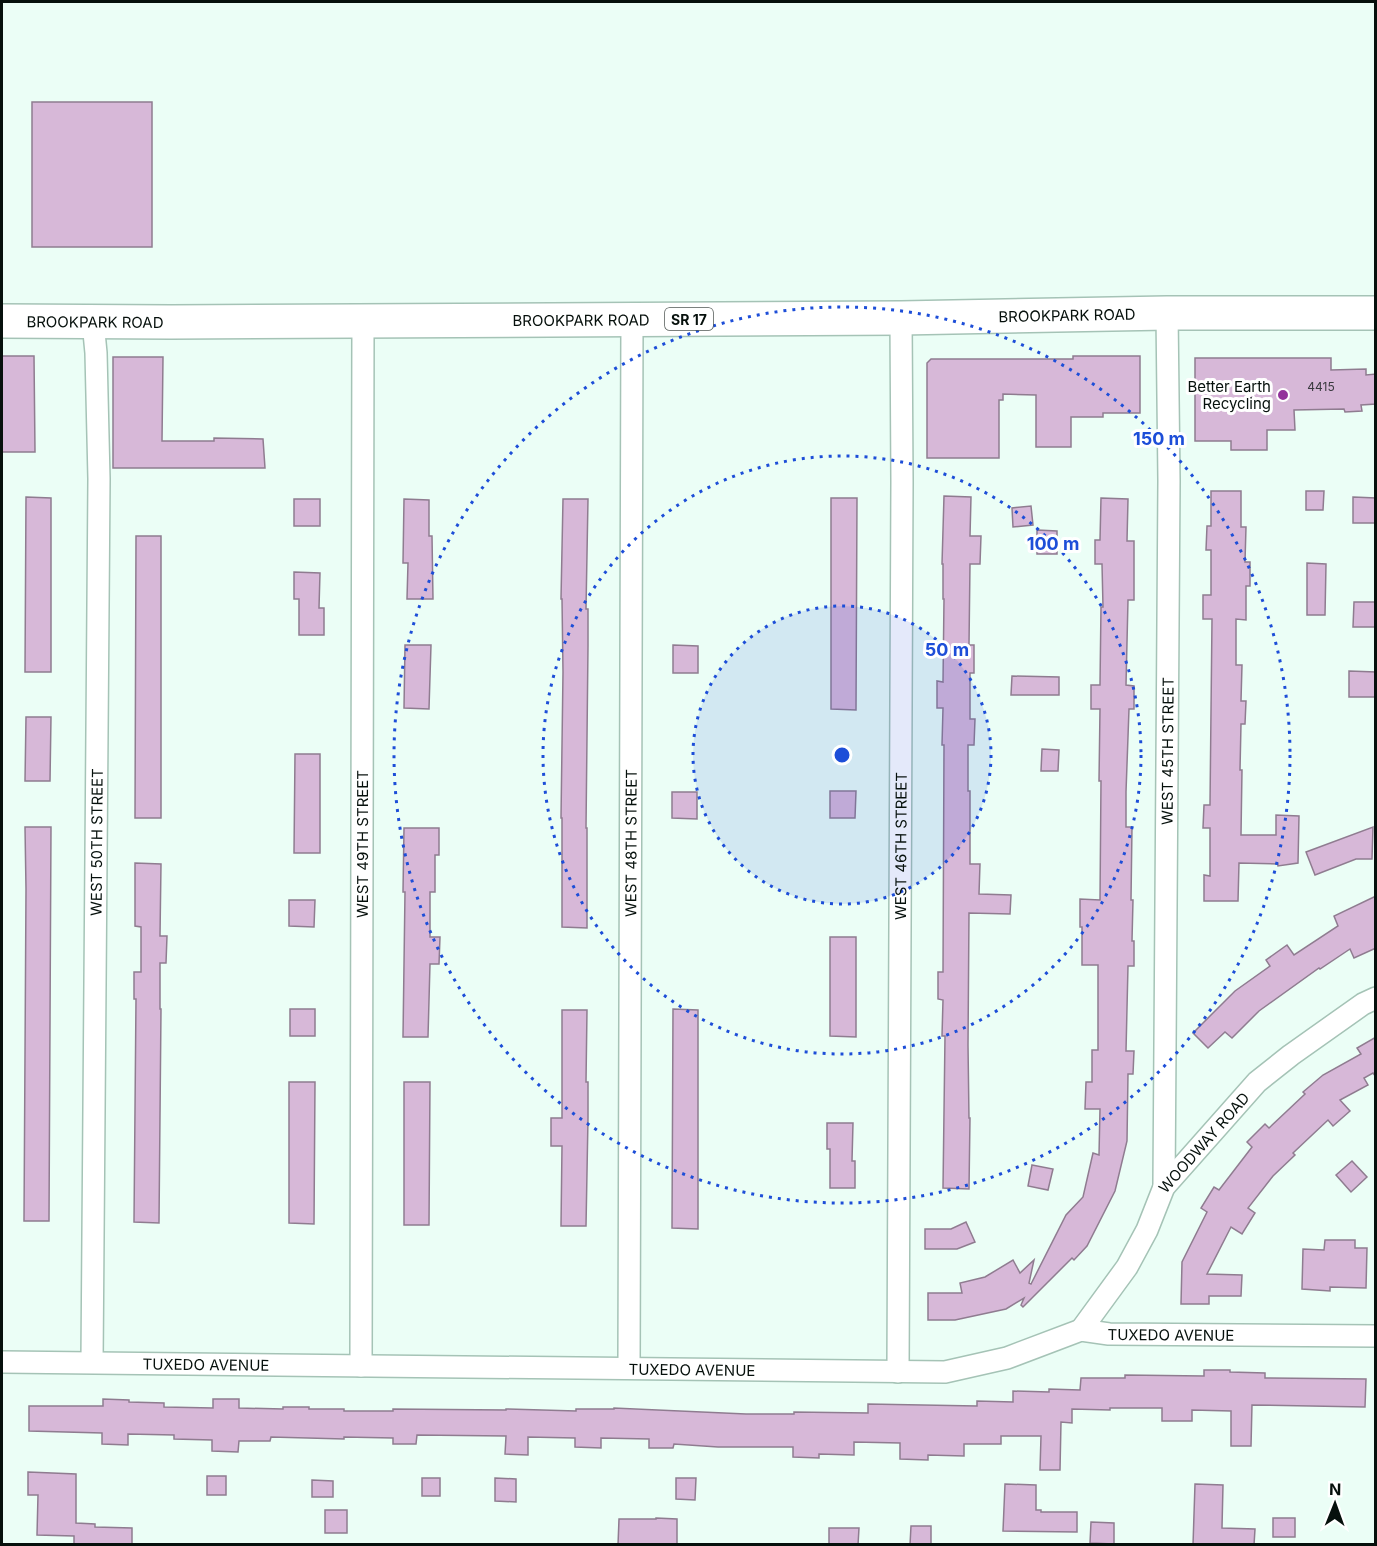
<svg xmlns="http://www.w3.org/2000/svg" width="1377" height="1546" font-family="Inter,sans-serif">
<rect width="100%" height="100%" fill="#ebfef6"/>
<g fill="#d7b8d8" stroke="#8f7c90" stroke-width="1.5">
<rect x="32" y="102" width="120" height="145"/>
<path d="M2,356H34L35,452H2Z"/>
<path d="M1073,356H1140V413H1103V417H1071V447H1036V395L1003,394V400H999V458H927V363L931,359H1073Z"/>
<path d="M113,357H163L162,441H214V438L263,439L265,468H113Z"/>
<path d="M1195,358H1331V370L1366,369V375L1376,374V404L1361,405L1362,411L1345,412L1344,409L1294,410L1295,430H1267V450H1231V441H1195Z"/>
<path d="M1211,491H1241V527H1246L1245,562H1250V586H1246V620L1236,619V665H1242L1241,701H1246L1245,724H1241L1240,770H1242L1241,835H1276V815L1299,816L1298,863L1278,866V864L1239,863L1238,901H1204V875L1210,876V828H1203L1204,805H1210L1212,619H1203V595H1211V550H1206L1207,526H1211Z"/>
<path d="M1306,491H1324L1323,510H1306Z"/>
<path d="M944,496L971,497L970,536H981L980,564H970L969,645H974V673H970V719H975L974,745H968V791H970V864H980L979,894L1011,895L1010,914L969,913L968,1045L969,1118H970L969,1189L943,1188L945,1036H942L943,1000L938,999V972H943L944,745H942L943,708H937V681L943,682L944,599H943V564H942Z"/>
<path d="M26,497L51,498V672H25Z"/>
<path d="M1353,497L1376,498V523H1353Z"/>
<path d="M831,498H857L856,710L831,709Z"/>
<path d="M1101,498L1128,499L1127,541H1134V600H1128L1126,685L1134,686V709H1129L1126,792V827H1132L1131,900H1133L1132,941H1134V966H1128L1126,1051H1134L1133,1074H1128L1127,1141L1115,1191L1087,1246L1074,1260L1072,1258L1023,1307L1021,1305L1024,1298L1006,1309L955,1320H928V1293H962L960,1283L985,1277L1013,1260L1020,1273L1034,1260L1029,1283L1031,1284L1066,1215L1083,1197L1093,1153L1099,1155L1100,1109H1085L1086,1082H1092V1050H1098V965H1082V927H1080V899L1100,900L1101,781H1099L1100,709H1091V685H1100L1101,607H1103L1102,564H1095V540H1100Z"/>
<rect x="294" y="499" width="26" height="27"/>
<path d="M404,499L429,500V536H432L433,599H407L408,563H403Z"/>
<path d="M563,499H588L586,609H588V646L586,828H587V928L562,927V818H561L563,672L562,599H561Z"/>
<path d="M1031,506L1033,525L1013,527L1012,508Z"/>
<path d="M1037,530L1057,531V554H1037Z"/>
<path d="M136,536H161V818H135Z"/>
<path d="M1307,563L1326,564L1325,615H1307Z"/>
<path d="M294,572L320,573L319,608H324V635H299V599H294Z"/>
<path d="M1354,602H1376V627H1353Z"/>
<path d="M405,645H431L429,709L404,708Z"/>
<path d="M673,645L698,646V673H673Z"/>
<path d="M1349,671L1376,672V697H1349Z"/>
<path d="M1012,676L1059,677V695H1011Z"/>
<path d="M26,717H51L50,781H25Z"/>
<path d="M1042,749L1059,750L1058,771H1041Z"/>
<path d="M295,754H320V853H294Z"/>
<path d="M830,791H856L855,818H830Z"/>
<path d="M672,792H697V819L672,818Z"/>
<path d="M25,827H51L49,1221H24L26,889Z"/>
<path d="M1373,827L1372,859H1356L1315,875L1306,852Z"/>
<path d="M404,828H439V855H435V892H430V937H440L439,964H430L428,1037H403L405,892H403Z"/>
<path d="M135,863L161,864L160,936H167L166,963H160V1009H161L159,1223L134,1222L136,999H134V972H141V927L135,926Z"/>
<path d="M1376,896V948L1354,958L1350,949L1320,969L1319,968L1259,1011L1232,1038L1225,1032L1208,1048L1193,1033L1235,991L1270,966L1266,960L1287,945L1294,955L1338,926L1334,916Z"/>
<path d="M289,900H315L314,927L289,926Z"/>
<path d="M830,937H856V1037L830,1036Z"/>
<rect x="290" y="1009" width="25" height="27"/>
<path d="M673,1009L698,1010V1229L672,1228Z"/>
<path d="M562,1010H587L586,1082H588V1118L586,1226H561L562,1146H551V1118H562Z"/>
<path d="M1376,1037V1077L1373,1073L1364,1078L1368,1085L1340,1100L1350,1111L1333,1126L1328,1120L1293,1153L1295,1155L1273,1176L1248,1208L1255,1213L1242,1234L1231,1227L1207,1274L1242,1275L1241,1296H1209V1304H1181L1182,1262L1207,1212L1201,1208L1214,1187L1219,1190L1252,1147L1247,1142L1265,1124L1269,1128L1305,1094L1303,1092L1323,1075L1361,1054L1357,1048Z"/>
<path d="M289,1082H315L314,1224L289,1223Z"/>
<path d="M404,1082H430L429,1225H404Z"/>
<path d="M827,1123H853L852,1161H855V1188H830V1149H827Z"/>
<path d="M1352,1161L1367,1177L1351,1192L1336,1175Z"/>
<path d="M1032,1165L1053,1169L1048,1190L1028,1186Z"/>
<path d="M966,1222L975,1242L957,1249H925V1229H951Z"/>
<path d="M1325,1240H1355V1248H1367L1366,1288L1330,1287V1291L1302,1289L1303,1249L1324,1250Z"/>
<path d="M1204,1370H1230V1372L1265,1373V1378L1366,1379L1365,1407L1252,1405L1251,1446H1231V1411L1192,1410V1421H1162V1408H1110V1410L1072,1409V1423L1061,1422L1060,1470H1040L1041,1436H1001V1444H964V1456L928,1455V1460L900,1459V1443L854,1442V1455L819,1454V1458L793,1457V1447H718L674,1444L673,1448H649V1439L601,1438V1448L575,1447V1438L528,1437V1455L505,1454L506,1436L417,1435L416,1444H393V1438L344,1437V1439L271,1437L270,1441H239L238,1452L212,1451V1440L174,1439V1435L128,1434V1445L102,1444V1433L29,1431V1406H103V1399L129,1400V1402L164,1403V1407L213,1408V1399H239V1408L283,1409V1407H309V1409H344V1411H393V1409L506,1410V1409L576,1411V1409H614V1408L746,1414H794V1412L868,1413V1404L977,1406V1401L1013,1402V1391L1049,1392V1389L1080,1390L1081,1378H1125V1375L1204,1376Z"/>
<path d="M28,1472L76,1474V1523L95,1524V1527L132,1528V1545H74V1536L37,1535L38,1495H28Z"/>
<rect x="207" y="1476" width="19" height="19"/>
<rect x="422" y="1478" width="18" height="18"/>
<path d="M495,1478L516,1479V1502L495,1501Z"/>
<path d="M676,1478H696L695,1500L676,1499Z"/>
<path d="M312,1480L333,1481V1497H312Z"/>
<path d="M1005,1484L1036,1485V1510H1041V1512H1077V1532L1003,1531Z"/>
<path d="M1195,1484L1223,1485L1222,1528L1255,1529L1254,1545H1193Z"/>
<rect x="325" y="1510" width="22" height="23"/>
<path d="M656,1518L677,1519V1545H618L619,1519H656Z"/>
<rect x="1273" y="1518" width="22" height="19"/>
<path d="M1091,1522L1114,1523V1544L1090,1543Z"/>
<path d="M911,1526H931V1545H910Z"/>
<path d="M829,1528H859L858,1545H829Z"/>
</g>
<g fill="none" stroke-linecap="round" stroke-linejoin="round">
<defs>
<g id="street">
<path id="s1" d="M1164,1187L1169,481L1167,313"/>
<path id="s2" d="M1081,1330L1127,1267L1147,1230L1164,1187L1257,1082L1291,1055L1363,1004L1376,998"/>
<path id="s3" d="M2,1362L945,1372L1007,1358L1081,1330L1109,1334L1376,1336"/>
<path id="s4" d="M92,1362L99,479L96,353L93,322"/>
<path id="s5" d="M361,1366L363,321"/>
<path id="s6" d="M629,1368L632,319"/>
<path id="s7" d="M898,1372L902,482L901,318"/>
</g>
<g id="primary">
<path id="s8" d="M2,321L171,322L901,318L1167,313H1376"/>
</g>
</defs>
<use href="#street" stroke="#a5c3b6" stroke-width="24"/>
<use href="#primary" stroke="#a5c3b6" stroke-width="36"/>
<use href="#street" stroke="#fff" stroke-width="21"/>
<use href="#primary" stroke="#fff" stroke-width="33"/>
</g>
<circle cx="842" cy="755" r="149" fill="#1d4ed8" fill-opacity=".12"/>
<g fill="none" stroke="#1d4ed8" stroke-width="3" stroke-dasharray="3 6">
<circle cx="842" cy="755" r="149"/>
<circle cx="842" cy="755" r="299"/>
<circle cx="842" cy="755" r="448"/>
</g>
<circle fill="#93339b" stroke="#fff" stroke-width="2" cx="1283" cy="395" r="6"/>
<g text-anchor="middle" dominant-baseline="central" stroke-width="6" stroke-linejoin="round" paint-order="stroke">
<g font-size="12" fill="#3a3a3f">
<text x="1321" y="386">4415</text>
</g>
<rect fill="#fff" stroke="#515855" stroke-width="1.5" x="665" y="308" width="48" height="22" rx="4.5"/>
<g font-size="14" font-weight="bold" fill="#06100c">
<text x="689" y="319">SR 17</text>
</g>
<g font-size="15" fill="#06100c" stroke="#fff">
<text stroke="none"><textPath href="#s8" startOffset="1065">BROOKPARK ROAD</textPath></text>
<text stroke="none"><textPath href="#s8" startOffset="579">BROOKPARK ROAD</textPath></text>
<text stroke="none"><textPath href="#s8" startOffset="93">BROOKPARK ROAD</textPath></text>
<text stroke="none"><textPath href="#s1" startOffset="436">WEST 45TH STREET</textPath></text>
<text stroke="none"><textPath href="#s4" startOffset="520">WEST 50TH STREET</textPath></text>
<text stroke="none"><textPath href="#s5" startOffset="522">WEST 49TH STREET</textPath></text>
<text stroke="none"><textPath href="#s6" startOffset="525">WEST 48TH STREET</textPath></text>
<text stroke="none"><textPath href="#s7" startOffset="526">WEST 46TH STREET</textPath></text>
<text stroke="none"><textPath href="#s2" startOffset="226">WOODWAY ROAD</textPath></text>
<text stroke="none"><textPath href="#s3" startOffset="1176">TUXEDO AVENUE</textPath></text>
<text stroke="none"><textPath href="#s3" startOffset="204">TUXEDO AVENUE</textPath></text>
<text stroke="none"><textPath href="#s3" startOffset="690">TUXEDO AVENUE</textPath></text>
</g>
<g font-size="15" fill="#06100c" stroke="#fff" text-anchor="end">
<text x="1271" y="386">Better Earth<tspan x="1271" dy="17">Recycling</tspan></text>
</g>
</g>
<circle cx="842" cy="755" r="9" fill="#1d4ed8" stroke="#fff" stroke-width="3"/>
<g font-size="18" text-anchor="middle" font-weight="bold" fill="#1d4ed8" stroke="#fff" stroke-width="6" stroke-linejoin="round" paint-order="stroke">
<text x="1159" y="445">150 m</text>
<text x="1053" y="550">100 m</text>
<text x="947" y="656">50 m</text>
</g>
<rect width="1377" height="1546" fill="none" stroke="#06100c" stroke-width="6"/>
<g transform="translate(1335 1504) rotate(1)" stroke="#ffffff" stroke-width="4.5" paint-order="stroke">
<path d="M0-4.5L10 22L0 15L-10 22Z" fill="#06100c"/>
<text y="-9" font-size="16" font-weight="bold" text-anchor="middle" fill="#06100c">N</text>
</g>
</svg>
